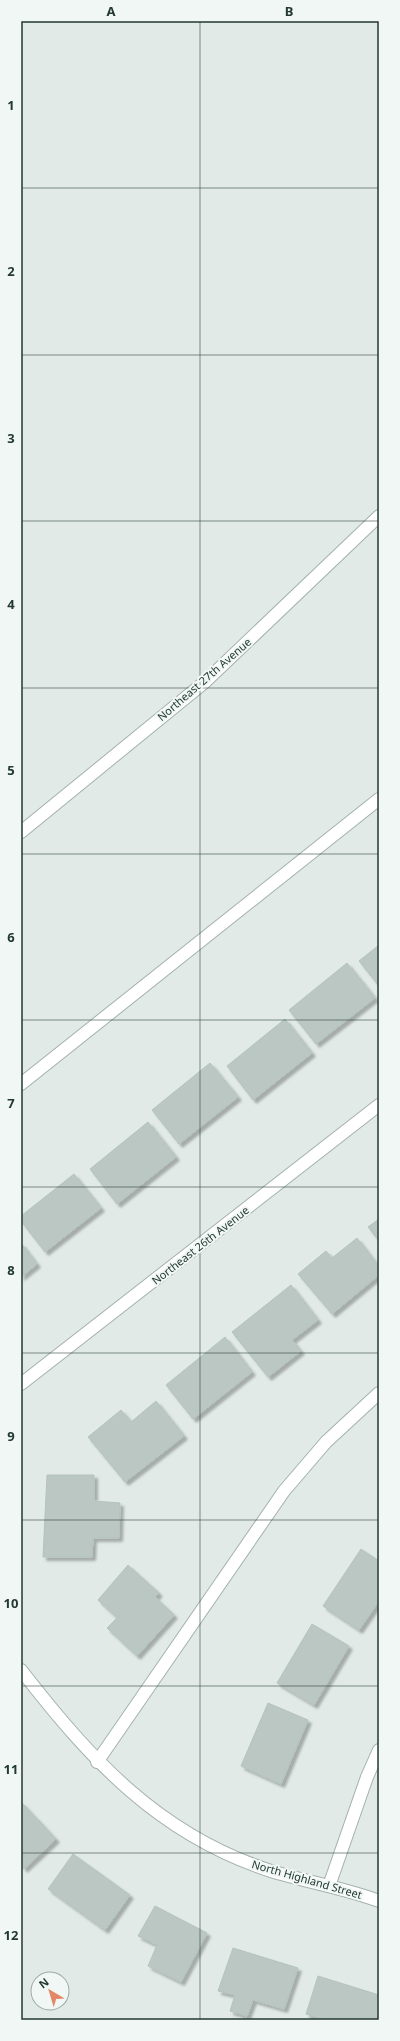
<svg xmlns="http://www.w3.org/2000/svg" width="400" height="2041" font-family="'Noto Sans',sans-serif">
<defs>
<filter id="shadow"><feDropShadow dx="3.5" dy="3.5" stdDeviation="1" flood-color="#0004"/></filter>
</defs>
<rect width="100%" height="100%" fill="#e1eae6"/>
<g fill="#bac7c2" stroke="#b4c3bd" filter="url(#shadow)">
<path d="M379,945V986L359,961Z"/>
<path d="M347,963L375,998L316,1044L289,1010Z"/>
<path d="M285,1019L312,1053L253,1100L227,1066Z"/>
<path d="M210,1063L238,1097L179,1144L152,1110Z"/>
<path d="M148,1122L176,1157L117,1204L90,1169Z"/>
<path d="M74,1174L101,1208L45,1252L21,1221V1216Z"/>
<path d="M379,1219V1241L368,1227Z"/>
<path d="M357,1238L379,1267V1275L332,1314L298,1274L326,1251L332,1258Z"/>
<path d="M21,1243L37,1264L21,1277Z"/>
<path d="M291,1285L318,1320L292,1340L301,1351L268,1377L232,1332Z"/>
<path d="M225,1337L252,1372L193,1419L166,1385Z"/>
<path d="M156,1401L184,1436L125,1482L88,1437L121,1410L131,1422Z"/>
<path d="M47,1475H94V1501L120,1503L119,1538H93L92,1557H43Z"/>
<path d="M361,1549L379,1561V1601L359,1630L323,1606Z"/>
<path d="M128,1565L159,1593L155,1597L174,1615L137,1656L107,1628L117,1618L98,1600Z"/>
<path d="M312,1624L349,1646L314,1705L277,1683Z"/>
<path d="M268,1703L308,1720L281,1784L241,1766Z"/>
<path d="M21,1802L56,1839L24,1869L21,1865Z"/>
<path d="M73,1854L130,1895L105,1930L48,1889Z"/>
<path d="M155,1906L207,1933L181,1982L148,1966L157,1945L138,1936Z"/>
<path d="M233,1948L298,1968L284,2009L253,2000L247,2016L230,2011L235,1995L218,1991Z"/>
<path d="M318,1976L379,1995V2013L376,2020H325L306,2014Z"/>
</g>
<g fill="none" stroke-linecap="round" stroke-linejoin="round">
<defs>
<g id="service">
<path d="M21,1084L379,799"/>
<path d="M97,1762L284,1491L326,1442L379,1393"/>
</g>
<g id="minor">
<path d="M21,832L206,681L379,516"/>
<path d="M21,1384L379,1105"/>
<path d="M329,1886L367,1777L379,1750"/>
</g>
<path id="tertiary" d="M21,1670C91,1760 159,1835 271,1871C307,1882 344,1888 379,1901"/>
</defs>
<use href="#service" stroke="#a4b1ad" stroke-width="14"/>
<use href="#minor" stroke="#a4b1ad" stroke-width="14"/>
<use href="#tertiary" stroke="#a4b1ad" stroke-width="14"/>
<use href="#service" stroke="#fff" stroke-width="12"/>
<use href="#minor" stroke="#fff" stroke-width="12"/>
<use href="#tertiary" stroke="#fff" stroke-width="12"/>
</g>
<path fill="none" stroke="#233933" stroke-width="1" stroke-opacity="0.55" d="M200,21V2020M21,188H379M21,355H379M21,521H379M21,688H379M21,854H379M21,1020H379M21,1187H379M21,1353H379M21,1520H379M21,1686H379M21,1853H379"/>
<g text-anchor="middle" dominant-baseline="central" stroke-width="4" stroke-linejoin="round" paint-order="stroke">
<g font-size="11" fill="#233933" stroke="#f1f7f4">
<text transform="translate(204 679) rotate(-41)">Northeast 27th Avenue</text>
<text transform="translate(200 1245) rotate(-38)">Northeast 26th Avenue</text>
<text transform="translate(307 1879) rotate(16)">North Highland Street</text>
</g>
</g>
<rect width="400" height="2041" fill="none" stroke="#f1f7f4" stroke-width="44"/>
<g transform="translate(50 1991) rotate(322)"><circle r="19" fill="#f1f7f4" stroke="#9faba7"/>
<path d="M0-3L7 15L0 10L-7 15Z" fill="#e38766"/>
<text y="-6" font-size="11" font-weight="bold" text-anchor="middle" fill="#233933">N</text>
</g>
<rect x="22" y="22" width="356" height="1997" fill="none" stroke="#233933" stroke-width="1.5"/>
<g font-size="13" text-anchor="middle" font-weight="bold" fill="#233933">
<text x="111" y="16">A</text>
<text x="289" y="16">B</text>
<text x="11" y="110">1</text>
<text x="11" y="276">2</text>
<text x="11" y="443">3</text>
<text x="11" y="609">4</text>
<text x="11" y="775">5</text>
<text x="11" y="942">6</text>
<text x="11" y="1108">7</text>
<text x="11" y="1275">8</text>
<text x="11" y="1441">9</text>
<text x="11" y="1608">10</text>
<text x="11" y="1774">11</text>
<text x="11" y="1940">12</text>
</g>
</svg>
